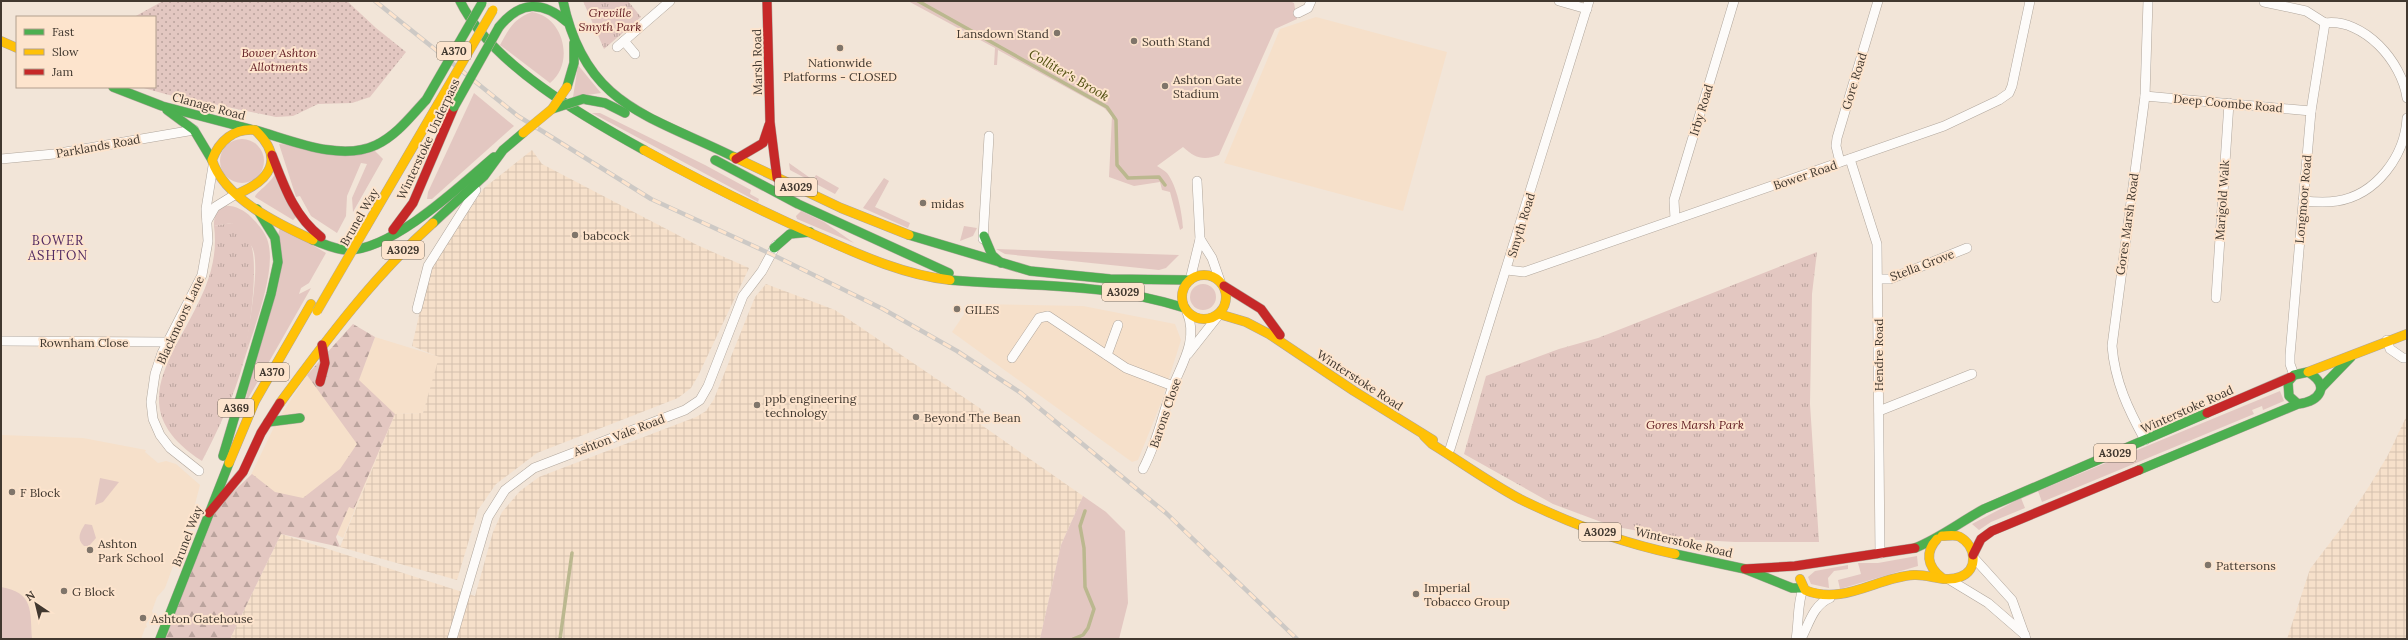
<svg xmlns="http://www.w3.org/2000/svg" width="2408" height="640" font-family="Lora,serif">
<defs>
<pattern id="industrial-grid" width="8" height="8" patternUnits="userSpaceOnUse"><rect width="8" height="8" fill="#f6e0ca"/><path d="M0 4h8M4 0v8" fill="none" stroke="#d4c1ae"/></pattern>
<pattern id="forest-firs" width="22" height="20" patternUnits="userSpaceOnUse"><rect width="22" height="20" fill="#e3c7c1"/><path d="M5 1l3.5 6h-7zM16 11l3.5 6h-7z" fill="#baa39d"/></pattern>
<pattern id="park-tufts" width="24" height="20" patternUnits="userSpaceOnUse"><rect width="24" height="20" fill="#e3c7c1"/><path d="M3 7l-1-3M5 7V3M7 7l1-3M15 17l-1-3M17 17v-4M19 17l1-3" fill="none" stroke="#baa39d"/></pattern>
<pattern id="garden-dots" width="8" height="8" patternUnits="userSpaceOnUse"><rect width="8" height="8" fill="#e3c7c1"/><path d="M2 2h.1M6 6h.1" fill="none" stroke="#baa39d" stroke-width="1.8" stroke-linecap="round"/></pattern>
</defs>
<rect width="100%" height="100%" fill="#f2e5d8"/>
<g fill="#f6e0ca">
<path d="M1316,17L1447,52L1403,211L1224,163L1280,29Z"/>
<path d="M971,304L1083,306L1175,324L1181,340L1161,403L1138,460L1132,462L952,332Z"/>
<path d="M375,337L440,357L423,413L395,414L343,538L247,483L276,423L307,375L352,397Z"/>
<path d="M1,435L83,438L146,450L145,452L158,463L166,461L176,464L200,485L193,512L165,588L157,597L152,611L153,613L146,624L147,627L145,628L141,639H1Z"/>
</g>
<g fill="url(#industrial-grid)">
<path d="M532,150L542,164L697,245L749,268L698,376L691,388L678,398L537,453L496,484L478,510L457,580L340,547L395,414L423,413L439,357L412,346L430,267L484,188Z"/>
<path d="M766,284L835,310L984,411L980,424L1083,496L1061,545L1040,639H230L281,534L475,596L493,532L502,512L520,491L539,477L696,417L706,411L714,399L755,297Z"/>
<path d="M2407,415V639H2287L2310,569L2342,527L2370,485L2388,455Z"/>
</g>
<g fill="#e3c7c1">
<path d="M908,1H1290L1294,3L1297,19L1275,29L1219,155C1203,161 1195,158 1183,147L1157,166C1160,168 1164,170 1167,173C1177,186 1182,212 1183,228L1180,230L1170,192L1162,190L1160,182L1134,186L1109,177L1112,116L1104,108L998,50L997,65H994L995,48Z"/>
<path d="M532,12C564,17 575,63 550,83L500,45C509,29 513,19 532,12Z"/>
<path d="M578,65L601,93L573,97Z"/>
<path d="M474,93L514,126L432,199H427L428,192Z"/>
<path d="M592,113H600L705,165L751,190L750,194L759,199L758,202Z"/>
<circle cx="242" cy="161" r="22"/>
<path d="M279,144L375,151L383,159L353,212L352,198L367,164L361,163L347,196L346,216L337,233L311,216L300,196L296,197Z"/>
<path d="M789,163L813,180L816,175L839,188L835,194L790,170Z"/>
<path d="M275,174L296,217L293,220L255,197C256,192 270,184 275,174Z"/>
<path d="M884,178L889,181L875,207L910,223L908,228L863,208Z"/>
<path d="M224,206C234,205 244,210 251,217C257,223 266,233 268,242C277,273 252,332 243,364C246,341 262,265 252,247C247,239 238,231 232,223L214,226C214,217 215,212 224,206Z"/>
<path d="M801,211L824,222L854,243L797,219L796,216Z"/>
<path d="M280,226L326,253L309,283L301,288L299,294L311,288L245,404Z"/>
<path d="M964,226L977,228L973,236L960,241Z"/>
<path d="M996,249L1179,255L1166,268L1159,270L1005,254Z"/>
<circle cx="1203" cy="297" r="13"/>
<path d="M2280,391L2284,401L2263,410L2262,406L2252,410L2254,414L2042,502L2038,491Z"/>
<path d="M100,478L119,482L103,502L95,505Z"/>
<path d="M1083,496L1106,512L1125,531L1128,603L1119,639H1040L1061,545Z"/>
<path d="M2021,498L2025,508L1991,522L1979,530L1972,524Z"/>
<path d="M85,524L92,525L96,538L89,546H84C76,539 80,532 85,524Z"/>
<path d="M1917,556L1918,566L1840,589L1838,580L1861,574L1858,563H1878Z"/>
<path d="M1848,565V569L1834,571L1828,578L1829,588L1811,584L1808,577L1815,571Z"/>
<path d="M1,587C34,593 30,610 32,639H1Z"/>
</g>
<path fill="url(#forest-firs)" d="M353,324L375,337L359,380L395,414L354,509L349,507L336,537L340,547L281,534L230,639H165L217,507L252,474L275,492L303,498L340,469L357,444L307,375Z"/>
<g fill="url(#park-tufts)">
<path d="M583,1H628L641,17L604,49Z"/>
<path d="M232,223C242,227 249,237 252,248C258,273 249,337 243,363C236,392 216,435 202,461C118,407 178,354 205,288C213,268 217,248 214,226Z"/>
<path d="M1817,252L1812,294L1810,404L1819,542H1735L1681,539L1612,526L1553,504L1464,454L1486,376L1559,349L1598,338Z"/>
</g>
<path fill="url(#garden-dots)" d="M163,1H347L376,28L406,52L370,97L352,103L318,104L293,116L276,117L169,95L140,87H155V17H134Z"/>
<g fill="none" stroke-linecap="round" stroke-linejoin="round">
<g stroke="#bbb88f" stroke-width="3.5">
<path d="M918,1L1107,107L1116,120L1117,165L1128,178L1159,177L1165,185"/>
<path d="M560,639L572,553"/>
<path d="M1073,639L1083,635L1088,628L1094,609L1085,587L1084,548L1080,526L1085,511"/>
</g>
<defs>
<g id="street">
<path d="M1559,1L1587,9"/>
<path d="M2264,2L2306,11L2325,23"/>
<path d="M1298,13L1308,8L1311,1"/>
<path d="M2325,23C2364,18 2402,62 2407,98"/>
<path d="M624,41L635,54"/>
<path d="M617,47L670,1"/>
<path d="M2145,96L2311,111"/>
<path d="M1,159L54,154L194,130"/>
<path d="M1850,159L1877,244L1880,554"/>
<path d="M1840,162L1836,146L1837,138L1878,1"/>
<path d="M2303,201C2314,202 2325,203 2337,201C2376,195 2405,156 2407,118"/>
<path d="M1675,219L1674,200L1734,1"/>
<path d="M207,221L215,207L236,194"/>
<path d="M983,239L989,136"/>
<path d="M1200,239L1212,258L1220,281"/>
<path d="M1507,270L1524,272L1944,126L1999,100L2009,93L2012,86L2030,1"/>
<path d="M1878,279H1890L1967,248"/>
<path d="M1190,280L1200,239L1197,181"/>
<path d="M2216,298L2229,103"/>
<path d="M417,309L428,266L476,190"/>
<path d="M2387,340L2390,349L2403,358H2407"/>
<path d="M1,341L167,342"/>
<path d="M1188,354L1218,316"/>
<path d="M1107,355L1118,325"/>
<path d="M1012,358L1039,318L1048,316L1126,368L1173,386"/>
<path d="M2294,375L2290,364V355L2311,111L2325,23"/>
<path d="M1879,411L1972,374"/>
<path d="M2145,440C2128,409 2115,382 2112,346L2145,96L2148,1"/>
<path d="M1450,449L1589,1"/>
<path d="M1143,469C1158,441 1162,415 1173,386C1183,362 1198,339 1187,312"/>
<path d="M199,471L170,448L160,435L153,419L151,402L155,374L162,353L202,275L208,241L206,209L213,166"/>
<path d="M1974,558L2012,600L2026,639"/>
<path d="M1950,580L1988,603L2025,635"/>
<path d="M452,639L488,517L505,490L534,468L685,410L700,400L708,386L743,296L762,271L776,245"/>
<path d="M1796,639C1799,623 1797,604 1803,589"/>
<path d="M1801,639C1809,624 1813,605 1830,598"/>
</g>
<g id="fast">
<path d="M460,1C491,64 584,117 644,150"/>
<path d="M563,1C585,106 649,115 734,157"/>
<path d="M499,27C520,1 542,0 567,22"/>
<path d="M113,87L162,106L250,129"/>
<path d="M567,87L574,63V43"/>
<path d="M583,99L605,103L625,113"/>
<path d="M167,110L194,130L212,160"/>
<path d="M255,130C291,140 340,162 376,145C397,135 411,116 426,100"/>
<path d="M715,160L798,204L949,273"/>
<path d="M433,223L484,176L503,150L523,133"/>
<path d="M909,235L1030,271L1110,279L1189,280"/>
<path d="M984,236L992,255L1001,263"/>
<path d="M313,240C324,244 336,250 348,250C393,250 461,185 494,157"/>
<path d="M774,248L790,234L810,232"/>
<path d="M950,280C1033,287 1103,282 1185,308"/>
<path d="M2321,388L2351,357"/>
<path d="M268,422L300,418"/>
<path d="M223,456L271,294L278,262L275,238L257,209"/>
<path d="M2139,470L2298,404C2320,401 2331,386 2308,372L2294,375L2288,382L2289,396L2298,404"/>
<path d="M1915,548C1940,538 1960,522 1984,509L2207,413"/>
<path d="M1675,554L1745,569L1792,588H1802"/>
<path d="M160,639L229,463"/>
</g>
<g id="slow">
<path d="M1,41L17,48"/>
<path d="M644,150C700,181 757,209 815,235C858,254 903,275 950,280"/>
<path d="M734,157L841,208L909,235"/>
<path d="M237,194C271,180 285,158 255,130C234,128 219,141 212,160C224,198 278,224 313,240"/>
<path d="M366,227L438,104"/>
<circle cx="1204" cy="297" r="22"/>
<path d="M1219,314L1246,322L1269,334L1354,391L1433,440"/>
<path d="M2308,372L2407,334"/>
<path d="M280,403C327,339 374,276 433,223"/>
<path d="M1424,436L1432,444C1461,462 1490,483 1520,499C1569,523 1622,543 1675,554"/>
<path d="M229,463L255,401L311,304"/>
<path d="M1937,539C1925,552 1927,566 1941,577"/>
<path d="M1800,579L1805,590C1843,606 1877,577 1914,575C1929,574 1945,583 1960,577C1979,570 1976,546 1960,537C1956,534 1947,536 1942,536"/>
</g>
<g id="jam">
<path d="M767,1L770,122L777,178"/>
<path d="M272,155C284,186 294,216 321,237"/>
<path d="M736,159L763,143L769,125"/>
<path d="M393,230L413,203L454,107"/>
<path d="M1224,286L1261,309L1280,335"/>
<path d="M320,382L325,363L322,345"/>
<path d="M2207,413L2291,377"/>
<path d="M209,513L243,472L261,433L280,403"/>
<path d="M1973,555L1981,539L1992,531L2139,470"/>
<path d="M1745,569L1795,566L1915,548"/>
</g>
</defs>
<use href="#street" stroke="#b0a69c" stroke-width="10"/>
<use href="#fast" stroke="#b0a69c" stroke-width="10"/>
<use href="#slow" stroke="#b0a69c" stroke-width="10"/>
<use href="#jam" stroke="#b0a69c" stroke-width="10"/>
<use href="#street" stroke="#fdfbf9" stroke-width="9"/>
<use href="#fast" stroke="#4caf50" stroke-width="9"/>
<use href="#slow" stroke="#ffc107" stroke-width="9"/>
<use href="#jam" stroke="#c62828" stroke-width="9"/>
<defs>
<path id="rail" d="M375,1L518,116L651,199L771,254L883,309L957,351L1021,393L1166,513L1297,639"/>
</defs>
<use href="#rail" stroke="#cdc9c5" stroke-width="4.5"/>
<use href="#rail" stroke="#fde4cd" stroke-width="3" stroke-dasharray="9" stroke-linecap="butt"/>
<defs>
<g id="fast-bridge">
<path d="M426,100L482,3"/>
<path d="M454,107L499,27"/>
<path d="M552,109L583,99"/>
</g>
<g id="slow-bridge">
<path d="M438,104L493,10"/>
<path d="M523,133L552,109L567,87"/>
<path d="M317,311L366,227"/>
</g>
</defs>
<use href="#fast-bridge" stroke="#b7ad9e" stroke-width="10" stroke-linecap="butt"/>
<use href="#slow-bridge" stroke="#b7ad9e" stroke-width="10" stroke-linecap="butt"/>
<use href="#fast-bridge" stroke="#4caf50" stroke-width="9"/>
<use href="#slow-bridge" stroke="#ffc107" stroke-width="9"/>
</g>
<g fill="#7f756a" stroke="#fde4cd" stroke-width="1.5">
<circle cx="1057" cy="33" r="4"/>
<circle cx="1134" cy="41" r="4"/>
<circle cx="840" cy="48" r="4"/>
<circle cx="1165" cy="86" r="4"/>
<circle cx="923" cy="203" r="4"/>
<circle cx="575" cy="235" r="4"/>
<circle cx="957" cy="309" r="4"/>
<circle cx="757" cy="405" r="4"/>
<circle cx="916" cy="417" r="4"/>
<circle cx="12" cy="492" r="4"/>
<circle cx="90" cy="550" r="4"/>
<circle cx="2208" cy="565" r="4"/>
<circle cx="64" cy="591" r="4"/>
<circle cx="1416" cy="594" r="4"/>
<circle cx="143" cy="618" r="4"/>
</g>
<g text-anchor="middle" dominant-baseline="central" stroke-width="4" stroke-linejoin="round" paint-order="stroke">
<g fill="#fde4cd" stroke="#796c5e" stroke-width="1">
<rect x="437" y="42" width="34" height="18" rx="3"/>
<rect x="775" y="178" width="42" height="18" rx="3"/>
<rect x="382" y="241" width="42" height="18" rx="3"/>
<rect x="1102" y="283" width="42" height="18" rx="3"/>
<rect x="255" y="363" width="34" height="18" rx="3"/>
<rect x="218" y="399" width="36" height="18" rx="3"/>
<rect x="2094" y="444" width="42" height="18" rx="3"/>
<rect x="1579" y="523" width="42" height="18" rx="3"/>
</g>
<g font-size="11" font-weight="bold" fill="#41382f">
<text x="454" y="51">A370</text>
<text x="796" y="187">A3029</text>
<text x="403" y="250">A3029</text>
<text x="1123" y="292">A3029</text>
<text x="272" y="372">A370</text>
<text x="236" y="408">A369</text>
<text x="2115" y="453">A3029</text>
<text x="1600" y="532">A3029</text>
</g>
<g font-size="12" font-style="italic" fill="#5e181e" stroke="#fde4cd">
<text x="610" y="12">Greville<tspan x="610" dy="14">Smyth Park</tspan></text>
<text x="279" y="52">Bower Ashton<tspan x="279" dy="14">Allotments</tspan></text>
<text x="1695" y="424">Gores Marsh Park</text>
</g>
<g font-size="12" fill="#41382f" stroke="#fde4cd" text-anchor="start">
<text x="1049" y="33" text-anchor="end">Lansdown Stand</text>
<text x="1142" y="41">South Stand</text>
<text x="840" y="62" text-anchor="middle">Nationwide<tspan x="840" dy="14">Platforms - CLOSED</tspan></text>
<text x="1173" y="79">Ashton Gate<tspan x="1173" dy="14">Stadium</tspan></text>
<text x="931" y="203">midas</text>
<text x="583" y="235">babcock</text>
<text x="965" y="309">GILES</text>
<text x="765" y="398">ppb engineering<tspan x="765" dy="14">technology</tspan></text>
<text x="924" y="417">Beyond The Bean</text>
<text x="20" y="492">F Block</text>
<text x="98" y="543">Ashton<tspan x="98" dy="14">Park School</tspan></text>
<text x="2216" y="565">Pattersons</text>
<text x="1424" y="587">Imperial<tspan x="1424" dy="14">Tobacco Group</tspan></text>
<text x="72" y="591">G Block</text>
<text x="151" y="618">Ashton Gatehouse</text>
</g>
<g font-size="12" fill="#41382f" stroke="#fde4cd">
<text transform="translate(757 62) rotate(-91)">Marsh Road</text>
<text transform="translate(1854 81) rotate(-73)">Gore Road</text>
<text transform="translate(2228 103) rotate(5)">Deep Coombe Road</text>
<text transform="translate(209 106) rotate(15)">Clanage Road</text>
<text transform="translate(1701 110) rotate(-73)">Irby Road</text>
<text transform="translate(428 139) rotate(-65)">Winterstoke Underpass</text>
<text transform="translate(98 146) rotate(-10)">Parklands Road</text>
<text transform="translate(1805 175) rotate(-19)">Bower Road</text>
<text transform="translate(2303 199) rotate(-85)">Longmoor Road</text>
<text transform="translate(2222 200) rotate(-86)">Marigold Walk</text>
<text transform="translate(359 217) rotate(-60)">Brunel Way</text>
<text transform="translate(2127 224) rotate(-82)">Gores Marsh Road</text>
<text transform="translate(1521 225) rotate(-73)">Smyth Road</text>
<text transform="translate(1922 265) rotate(-21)">Stella Grove</text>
<text transform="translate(180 320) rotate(-65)">Blackmoors Lane</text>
<text x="84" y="342">Rownham Close</text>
<text transform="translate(1878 355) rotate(-90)">Hendre Road</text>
<text transform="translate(1360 380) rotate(33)">Winterstoke Road</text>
<text transform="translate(2187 409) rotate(-24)">Winterstoke Road</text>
<text transform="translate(1165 413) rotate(-71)">Barons Close</text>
<text transform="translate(619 435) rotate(-21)">Ashton Vale Road</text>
<text transform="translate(187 536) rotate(-69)">Brunel Way</text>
<text transform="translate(1684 542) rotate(13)">Winterstoke Road</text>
</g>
<g font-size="13" font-style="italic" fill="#4e4d0d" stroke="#fde4cd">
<text transform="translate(1069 75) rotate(30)">Colliter's Brook</text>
</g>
<g font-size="13" letter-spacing="1" fill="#522b62" stroke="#fde4cd">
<text x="58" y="240">BOWER<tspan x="58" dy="15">ASHTON</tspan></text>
</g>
</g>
<rect width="2408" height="640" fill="none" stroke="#41382f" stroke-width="4"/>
<rect x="16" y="16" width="140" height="72" fill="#fde4cd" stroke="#b29f8e"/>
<rect x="24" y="29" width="20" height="6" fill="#4caf50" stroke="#b29f8e"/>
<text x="52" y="36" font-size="12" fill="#41382f">Fast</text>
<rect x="24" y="49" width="20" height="6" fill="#ffc107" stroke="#b29f8e"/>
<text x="52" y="56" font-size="12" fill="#41382f">Slow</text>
<rect x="24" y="69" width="20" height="6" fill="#c62828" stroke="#b29f8e"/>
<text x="52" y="76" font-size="12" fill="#41382f">Jam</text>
<g transform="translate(36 604) rotate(325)" stroke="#fde4cd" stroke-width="3" paint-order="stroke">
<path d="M0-3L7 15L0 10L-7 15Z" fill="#41382f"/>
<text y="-6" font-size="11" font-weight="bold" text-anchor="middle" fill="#41382f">N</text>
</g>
</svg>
